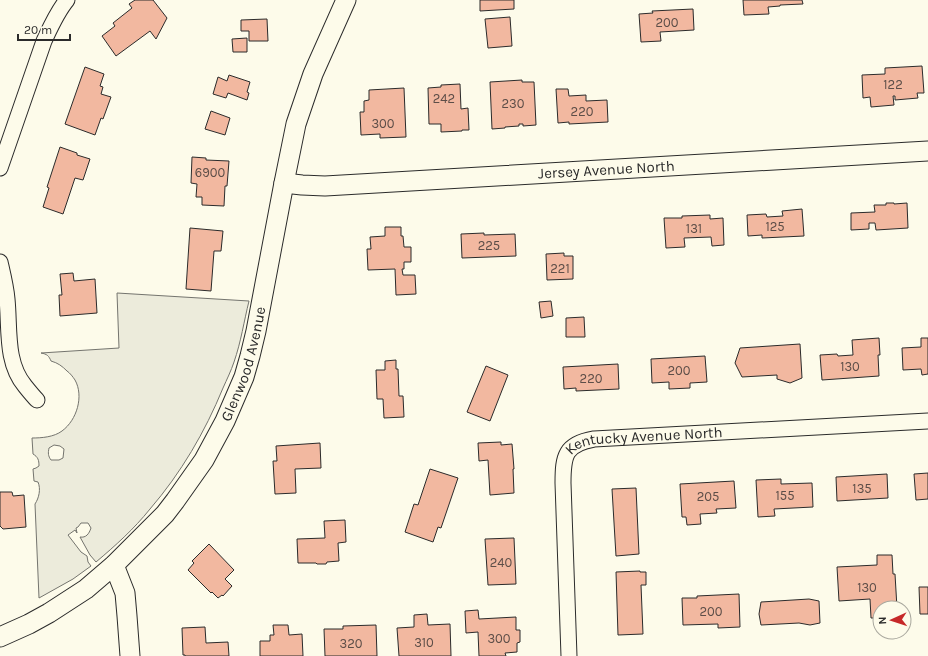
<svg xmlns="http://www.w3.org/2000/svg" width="928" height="656" font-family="Karla,sans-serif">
<rect width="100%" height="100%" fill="#fdfbea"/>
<path fill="#ecebdb" stroke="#74746e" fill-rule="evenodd" d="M117,293L249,301C244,321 241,342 234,362C231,371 227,379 223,388C205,432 181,473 150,509C134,529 115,546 96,562L90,555L80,537C86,538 89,534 91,528L88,523H81L78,527L76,528L77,533L75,530L68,535L81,552L87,556L88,562L91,566L73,579L39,598L35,504C39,498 41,489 38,482L34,481L33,469L36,468L39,466C39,460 38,457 33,454L32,438C42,438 54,437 62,431C77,420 84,396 75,380C73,377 70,373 67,371C62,366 58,363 51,361C49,356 47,354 41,353L119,348ZM54,445L60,446L64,449L63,458L59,460H51C48,456 48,453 49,448Z"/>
<g fill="#f2b8a0" stroke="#2b2b2b">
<path d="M135,0H153L167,18L156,39L150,31L116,56L102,36L115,26L113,23L132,8L129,4Z"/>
<path d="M480,0H514V9L480,11Z"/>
<path d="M743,0H802L803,4L780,5V6L768,7L769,14L744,15Z"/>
<path d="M693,9L694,30L660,32L661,41L641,42L639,14L653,13L652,11Z"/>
<path d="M510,17L512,46L488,48L485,19Z"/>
<path d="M267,19L268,41H249V31H241V20Z"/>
<path d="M247,38V52H233L232,39Z"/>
<path d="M922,66L924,93H917L918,98L895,100V96H893L894,105L871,107L870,97L863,98L862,75L885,74V68Z"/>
<path d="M85,67L104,74L100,86L103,87L101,94L111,97L103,119L101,118L95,135L65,124Z"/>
<path d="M229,75L250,82L247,92L249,93L247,100L228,93L226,98L213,94L218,77L227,81Z"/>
<path d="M522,80V82H534L536,125L523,126V124H519V126L505,127V128L492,129L490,82Z"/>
<path d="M460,84L461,109L468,108L469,130H462V131L441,132V124H429L428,88L441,87V85Z"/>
<path d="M404,88L406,137L380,138V134L361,135L360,112H364V101L369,100V90Z"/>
<path d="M556,89H568L569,96L586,95V101L607,100L608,122L569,124V122L558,123Z"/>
<path d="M211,111L230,118L225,135L205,129Z"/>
<path d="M60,147L77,153V155L90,159L83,180L75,178L63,214L43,207L49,188L47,187Z"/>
<path d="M192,157L206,158V160L229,161L227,186H225L224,206L202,205V197H196L197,184L191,183Z"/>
<path d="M886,203H894V204L907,203L908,228L876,230L875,223H869V229L851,230V213L875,212L874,205H886Z"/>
<path d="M802,209L804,236L762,238V235L748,236L747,215L766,214L767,217L783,216L782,211Z"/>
<path d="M710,215V219L723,218L724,245L712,246L711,237L684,238L685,247L666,248L664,218H682V216Z"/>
<path d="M385,227H401V236H403L404,247H411V262H404V269H402L403,275H415L416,294L396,295L395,269L368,270L367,249H371L370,237L385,236Z"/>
<path d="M190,228L223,231L221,251H214L211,291L186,289Z"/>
<path d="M484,233V235L515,234L516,256L462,258L461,234Z"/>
<path d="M564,253V256H573V279L547,280L546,254Z"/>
<path d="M73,273L74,281L95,279L97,313L60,316L59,295H62L60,274Z"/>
<path d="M551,301L553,316L541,318L539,302Z"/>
<path d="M584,317L585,337H566V318Z"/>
<path d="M879,338L880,355H878L879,376L822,380L820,355L837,354L838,356L853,355L852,340Z"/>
<path d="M921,338H928V374L922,375L921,369L903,370L902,348L921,347Z"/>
<path d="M800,344L802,378L790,383L777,379V375L742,377L735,363L740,348Z"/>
<path d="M705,356L707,382L690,383V388L669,389V382L652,383L651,359Z"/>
<path d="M396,360V369H398L399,396H403L404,417L384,418L383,399H377L376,370H385V361Z"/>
<path d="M618,364L619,389L576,391V388L564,389L563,367Z"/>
<path d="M486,366L508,375L490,421L467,412Z"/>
<path d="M501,442V445L512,444L514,469H513L514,493L490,495L488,460L479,461L478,443Z"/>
<path d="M320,443L321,468L295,469L296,493L275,494L273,461H277L276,446Z"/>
<path d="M430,469L458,478L441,528L438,527L433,542L405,532L414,504L418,505Z"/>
<path d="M928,473V499L916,500L914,474Z"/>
<path d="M887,474L888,498L837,501L836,477Z"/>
<path d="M781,479V484L812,483L813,507L774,509L775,516L758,517L756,480Z"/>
<path d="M734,481L736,508L716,509L717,513L700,514L701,524L687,525L686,517H682L680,484Z"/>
<path d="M636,488L639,554L616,556L612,489Z"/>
<path d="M0,492H12L13,496L24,495L26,527L3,529L0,526Z"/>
<path d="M345,520L346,542L338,543L339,561L327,562L326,564H317L316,563H298L297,539L325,538L324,521Z"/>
<path d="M514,538L516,584L488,585L485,539Z"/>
<path d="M209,544L234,570L225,579L232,586L223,596L222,595L218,598L212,592L211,593L188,570L194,563L192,561Z"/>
<path d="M877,555H892L893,574H895L897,608H880V618H871L870,599L839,601L837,567L877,565Z"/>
<path d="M640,571V572H646V585H641L643,634L618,635L616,572Z"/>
<path d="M919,587H928V614H920Z"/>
<path d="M739,594L740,627L718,628V624L683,625L682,598H697V596Z"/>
<path d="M809,599L819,601L820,623L810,625L799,623L761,625L759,614L761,602Z"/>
<path d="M478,610L479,619L516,617V630H520V642L517,643V652L505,653L506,656H479L478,632L466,633L465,611Z"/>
<path d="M427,614L428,625L450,624L451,656H399L397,628L414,627V615Z"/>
<path d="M273,625H288L289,635L302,634L303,656H260V641H270V635H274Z"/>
<path d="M376,625L377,656H325L324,629H343V626Z"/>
<path d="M205,627L206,643L228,642L229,656H185V655H183L182,628Z"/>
</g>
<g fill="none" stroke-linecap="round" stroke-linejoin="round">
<defs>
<g id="minor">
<path d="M0,168L44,41C51,26 57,12 67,0"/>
<path d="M0,262C3,275 6,287 7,299C10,328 5,362 25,386C29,391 33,396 37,400"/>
<path id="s1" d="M569,656L563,483C563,456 565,444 594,439L928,421"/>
</g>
<g id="tertiary">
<path id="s2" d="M284,183L302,185L325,186L928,151"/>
<path d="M114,565L125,593L127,616L130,656"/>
<path id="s3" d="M0,637L29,624L49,613L86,589L114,565L165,514L175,501L204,460L225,421L244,377L250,356L256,331L284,183L296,124L313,74L346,0"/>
</g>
</defs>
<use href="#minor" stroke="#2b2b2b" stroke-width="17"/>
<use href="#tertiary" stroke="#2b2b2b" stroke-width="21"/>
<use href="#minor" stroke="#fdfbea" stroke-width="15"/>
<use href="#tertiary" stroke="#fdfbea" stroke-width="19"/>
</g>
<g text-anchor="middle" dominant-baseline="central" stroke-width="3" stroke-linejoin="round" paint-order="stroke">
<g font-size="13" fill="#5d4e48">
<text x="667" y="22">200</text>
<text x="893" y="84">122</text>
<text x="444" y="98">242</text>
<text x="513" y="103">230</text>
<text x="582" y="111">220</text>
<text x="383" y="123">300</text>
<text x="210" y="172">6900</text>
<text x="775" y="226">125</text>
<text x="694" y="228">131</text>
<text x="489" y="245">225</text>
<text x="560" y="268">221</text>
<text x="850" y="366">130</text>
<text x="679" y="370">200</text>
<text x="591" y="378">220</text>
<text x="862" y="488">135</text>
<text x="785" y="495">155</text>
<text x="708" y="496">205</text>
<text x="501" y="562">240</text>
<text x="867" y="587">130</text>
<text x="711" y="611">200</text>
<text x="499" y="638">300</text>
<text x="424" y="642">310</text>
<text x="351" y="643">320</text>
</g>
<g font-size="15" fill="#2b2b2b" stroke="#fdfbea">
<text stroke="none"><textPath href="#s2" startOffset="323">Jersey Avenue North</textPath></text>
<text stroke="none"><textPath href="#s3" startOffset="379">Glenwood Avenue</textPath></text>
<text stroke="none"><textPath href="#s1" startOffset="284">Kentucky Avenue North</textPath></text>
</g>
</g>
<g transform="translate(892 620) rotate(267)"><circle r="19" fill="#fdfbea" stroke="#a9a89e"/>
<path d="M0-3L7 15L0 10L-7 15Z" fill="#c62828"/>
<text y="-6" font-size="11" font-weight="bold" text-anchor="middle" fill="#2b2b2b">N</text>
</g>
<path d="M18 34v6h52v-6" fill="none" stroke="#2b2b2b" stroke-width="2"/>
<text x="24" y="34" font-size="12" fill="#2b2b2b" stroke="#fdfbea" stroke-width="3" paint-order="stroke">20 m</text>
</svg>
